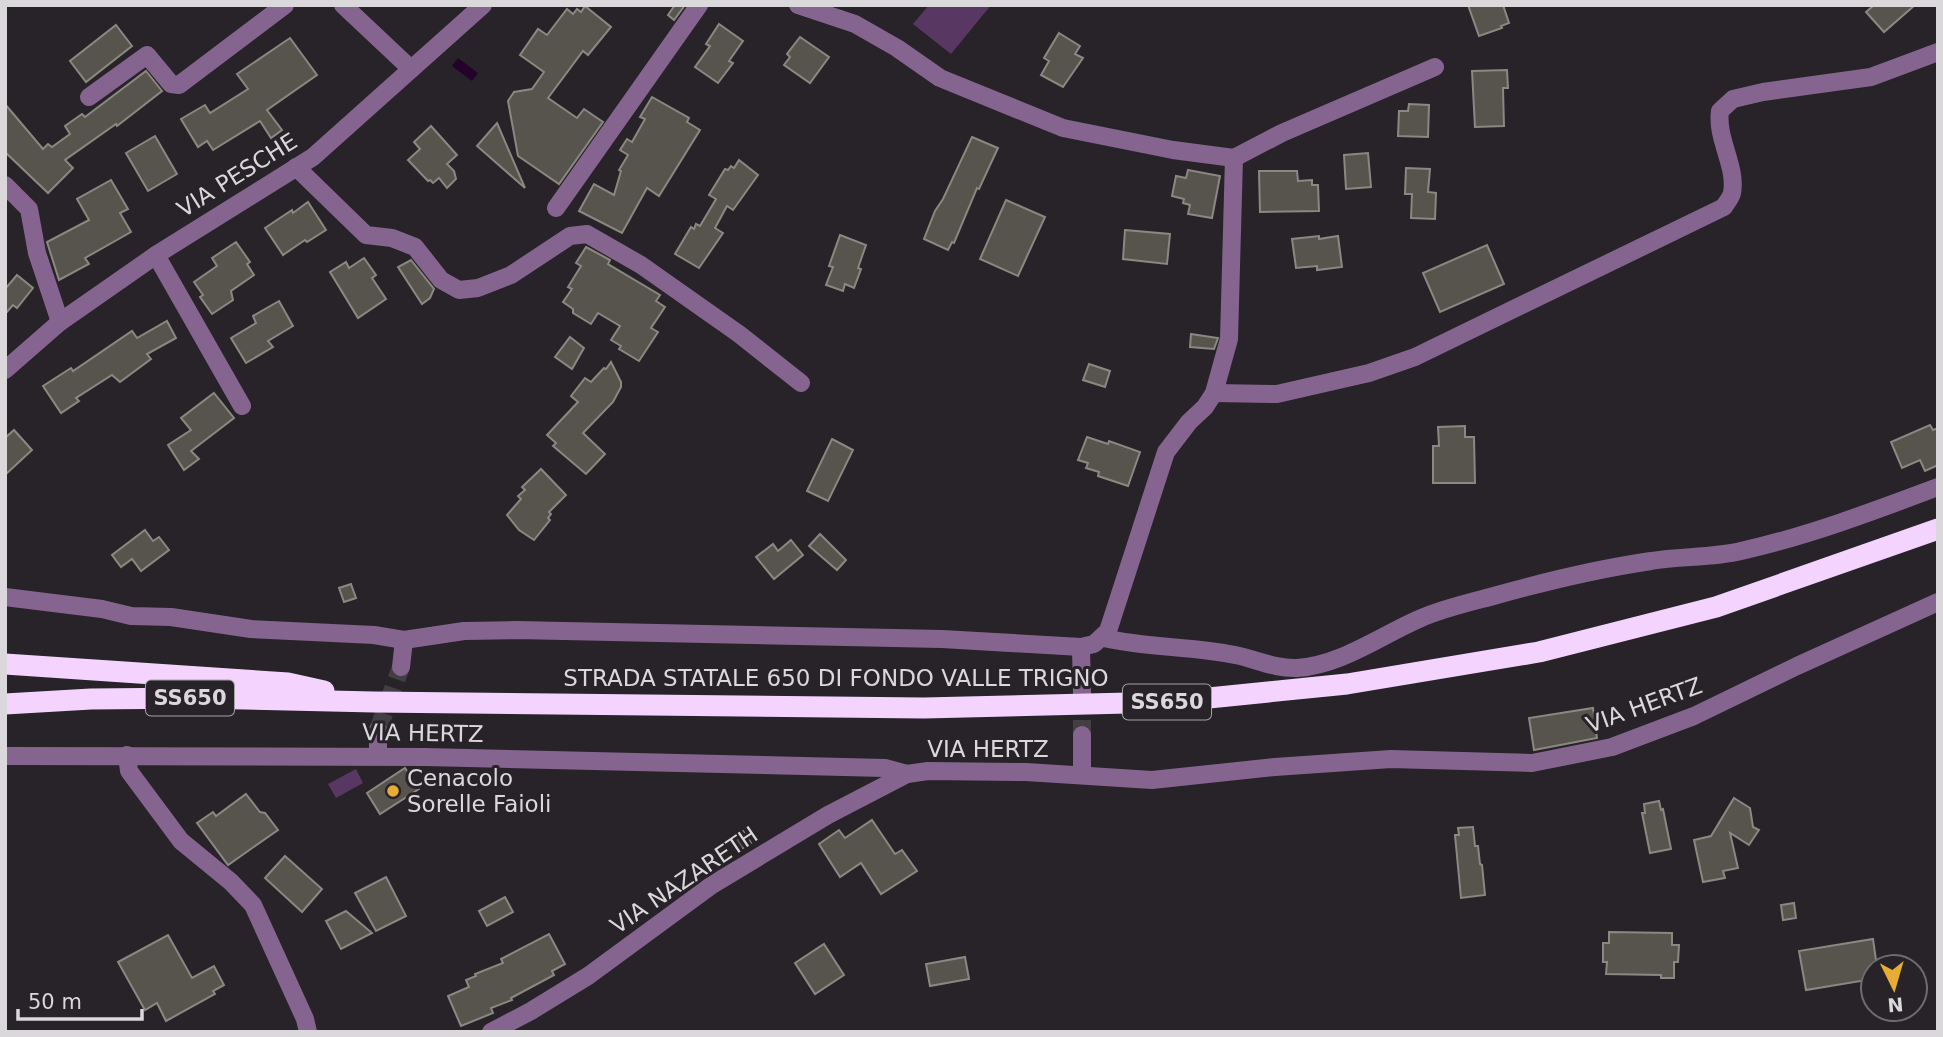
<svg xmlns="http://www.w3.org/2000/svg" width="1943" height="1037" font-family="'DejaVu Sans',sans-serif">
<rect width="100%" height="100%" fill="#272328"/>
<g fill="#583862">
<path d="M929,5H991L951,54L913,24Z"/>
<path d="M356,769L363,783L336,798L328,784Z"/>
</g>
<path fill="#23032c" d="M458,58L478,73L472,81L452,66Z"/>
<g fill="#57544e" stroke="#8b8781" stroke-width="2">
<path d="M675,5H685L674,20L668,15Z"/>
<path d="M1468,5H1503L1509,23L1501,26L1502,28L1479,36Z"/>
<path d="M1874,5H1915L1884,32L1866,12Z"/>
<path d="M585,6L611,27L588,55L583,51L548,98L577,118L584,109L603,122L559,184L518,156L508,101L514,92L532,89L544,72L520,55L538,29L547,35L567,9L573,14L577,9L581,12Z"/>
<path d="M719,24L743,41L729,61L733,63L718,83L695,67L710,46L706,44Z"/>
<path d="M116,25L132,46L86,82L70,61Z"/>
<path d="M1059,33L1080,46L1075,54L1083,58L1063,87L1041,75L1049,61L1044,58Z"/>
<path d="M800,37L829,57L810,83L784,65L790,57L787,54Z"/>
<path d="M290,38L317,75L267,110L282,130L271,138L260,121L213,150L207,141L198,147L181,119L205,105L210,113L248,89L237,74Z"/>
<path d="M1507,70L1508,88H1503L1504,126L1475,127L1472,71Z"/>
<path d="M146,71L162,91L117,126L116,124L65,160L73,168L48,193L5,152V104L43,149L48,144L52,147L70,134L65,126L82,114L85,117Z"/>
<path d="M652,97L689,118L687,122L700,130L659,196L647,188L622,233L579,211L594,184L614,195L621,171L619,170L628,155L620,150L627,139L632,142L645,119L640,117Z"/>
<path d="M1409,104L1429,105L1428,137L1398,136L1399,111H1408Z"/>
<path d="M497,123L525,188L477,146Z"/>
<path d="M431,126L457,155L447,164L454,171L456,179L447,188L439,178L433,183L430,180L428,181L408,160L420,149L414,142Z"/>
<path d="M155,136L177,174L148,191L126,153Z"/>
<path d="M972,137L998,148L979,189L977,188L954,243L952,242L948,250L924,239L935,211L943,199Z"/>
<path d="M1368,153L1371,187L1346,189L1344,155Z"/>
<path d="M739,160L758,175L733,210L727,206L715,228L723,233L699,268L675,254L691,227L694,229L696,224L700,226L716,199L709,195L725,169L728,170L731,166L734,168Z"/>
<path d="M1406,168L1430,169L1428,192L1436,193L1435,219L1411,218L1412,194H1405Z"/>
<path d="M1188,170L1220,176L1212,218L1188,214L1190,205L1183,203L1184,199L1172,196L1176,176L1186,178Z"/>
<path d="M1259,171H1297L1298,181L1312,180V185H1318L1319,211L1260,212Z"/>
<path d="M111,180L128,209L120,213L131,232L85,258L89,264L59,280L47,242L89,220L77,199Z"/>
<path d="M1006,200L1045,217L1018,276L980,259Z"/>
<path d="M308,202L326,230L307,242L305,240L283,255L265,228L292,210L293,213Z"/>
<path d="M1125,230L1170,234L1167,264L1123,259Z"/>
<path d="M840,235L866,245L858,268L861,269L854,288L845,284L843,291L826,285L833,267L829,266Z"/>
<path d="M1319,236V239L1338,236L1342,267L1317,270V266L1296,268L1292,239Z"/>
<path d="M236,242L250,262L247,264L254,275L231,291L233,300L212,314L200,297L203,295L194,282L217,266L212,258Z"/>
<path d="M1487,245L1504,284L1440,312L1423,273Z"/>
<path d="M586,247L610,260L608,264L660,295L656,301L665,307L651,328L658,332L639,361L619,349L621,346L611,340L620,326L598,313L591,324L573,313V309L563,302L572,289L568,287L581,266L576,263Z"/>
<path d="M364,258L376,275L372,278L386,299L358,318L330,272L346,262L349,268Z"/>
<path d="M411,260L434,289L430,298L422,304L398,267Z"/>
<path d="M17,275L33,288L17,308L13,305L5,314V289Z"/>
<path d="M279,301L293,326L268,341L273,347L246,363L231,338L256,323L253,316Z"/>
<path d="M167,321L176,338L147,354L151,359L120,382L112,375L76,398L79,401L61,413L43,386L71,368L73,371L132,331L137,338Z"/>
<path d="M1191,334L1218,338L1214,349L1190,347Z"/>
<path d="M570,337L584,348L572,369L555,357Z"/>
<path d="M611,362L621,382V387L613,402L583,433L605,454L586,474L553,446L556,443L547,435L578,402L571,396L585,378L591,382L604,368L606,369Z"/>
<path d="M1089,364L1110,371L1105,387L1083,380Z"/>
<path d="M214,393L234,418L191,451L199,459L184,470L168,445L191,430L181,418Z"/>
<path d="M1930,425L1933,430L1938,428V465L1925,471L1920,460L1902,468L1891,442Z"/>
<path d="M1465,426V437H1474L1475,483H1433V446H1439L1438,427Z"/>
<path d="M14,430L32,450L5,475V438Z"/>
<path d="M1087,437L1108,444L1109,441L1140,452L1128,486L1098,476L1099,472L1086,468L1088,463L1078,460Z"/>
<path d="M832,439L853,450L828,501L807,491Z"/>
<path d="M541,469L566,495L549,512L551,514L548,518L550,520L534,540L519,530L507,515L521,499L518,496L525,490L522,487Z"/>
<path d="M145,530L153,541L159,537L169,550L141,571L132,559L121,567L112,555Z"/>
<path d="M820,534L846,560L837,570L809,546Z"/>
<path d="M791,540L803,555L774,579L756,557L773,544L778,551Z"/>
<path d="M351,584L356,598L344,602L339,588Z"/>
<path d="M1593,708L1597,738L1534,750L1529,718Z"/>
<path d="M405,768L419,789L380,814L367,793Z"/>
<path d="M246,794L260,812L265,813L278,830L228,865L197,823L213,812L216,816Z"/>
<path d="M1734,798L1750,808L1753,827L1759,830L1749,845L1730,833L1738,868L1723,871L1725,878L1703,882L1694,840L1711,836Z"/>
<path d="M1659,801L1661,810L1663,809L1671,849L1650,853L1642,813H1645L1644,804Z"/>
<path d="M872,820L895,854L902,850L917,871L881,894L861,863L840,877L819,844L839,830L845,838Z"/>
<path d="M1473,827L1475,846H1478L1480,864L1482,865L1485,895L1461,898L1455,835H1459L1458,828Z"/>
<path d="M743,831L751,843L740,850L732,838Z"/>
<path d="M285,856L322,889L302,912L265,878Z"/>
<path d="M386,877L406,916L376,931L355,893Z"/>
<path d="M505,897L513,912L487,926L479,911Z"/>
<path d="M1794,903L1796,918L1783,920L1781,905Z"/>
<path d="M346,911L372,933L341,949L326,921Z"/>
<path d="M1609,932L1672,933V945H1679L1678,962H1674V978H1661V975L1606,974L1607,962H1603V943H1609Z"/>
<path d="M549,934L565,964L552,971L554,975L511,998L512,1000L491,1008L493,1013L461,1026L448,996L469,987L466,980L476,976L475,974L503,963L501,959Z"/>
<path d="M168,935L192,978L214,966L224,985L213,991L215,994L166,1021L157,1003L145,1010L118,962Z"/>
<path d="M1873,939L1877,967H1873V979L1806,990L1799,951Z"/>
<path d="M824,944L844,975L815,994L795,963Z"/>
<path d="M965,957L969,979L930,986L926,964Z"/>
</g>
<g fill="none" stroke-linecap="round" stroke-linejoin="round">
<g stroke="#423e43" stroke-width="18" stroke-dasharray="18 9" stroke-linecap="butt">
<path d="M1082,693V735"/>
<path d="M378,730L401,667"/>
</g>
<g stroke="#856590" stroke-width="18">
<path d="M343,5L411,69"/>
<path d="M798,5L855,24L897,48L940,78L1063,128L1173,150L1234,158L1229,339L1214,393L1205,407L1189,422L1166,452L1108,631L1094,644L1081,647L1082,693"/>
<path d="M89,97L147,55L171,84L179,85L285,5"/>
<path d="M1234,158L1282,133L1435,67"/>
<path d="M296,167L366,235L392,238L415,247L441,280L459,290L478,288L511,275L570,236L587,234L641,265L739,334L801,383"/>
<path d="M5,185L29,209L37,253L60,322"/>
<path d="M556,208L699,5"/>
<path d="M156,255L242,406"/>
<path d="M5,370L60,322L156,255L313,157L483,5"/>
<path d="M1214,393L1277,394L1369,373L1415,357L1724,207C1726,203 1731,198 1732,193C1737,166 1716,139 1720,111L1733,99L1763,92L1871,77L1938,52"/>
<path d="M5,597L102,609L131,616L171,617L251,629L374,635L404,640L464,631L517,630L942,639L1081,647"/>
<path d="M1104,638C1147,648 1191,646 1235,655C1256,659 1275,669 1297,668C1341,665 1380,636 1419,619C1441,609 1467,603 1490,597C1543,582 1597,569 1651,561C1680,556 1712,558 1741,551C1808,536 1874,511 1938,487"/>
<path d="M401,667L404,640"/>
<path d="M127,755L129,771L181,841L231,882L253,905L305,1019L308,1032"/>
<path d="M5,756L425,757L885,768L907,774L928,771L1026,772L1152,780L1275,767L1391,759L1532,763L1612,747L1694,716L1797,666L1938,602"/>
<path d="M378,756V730"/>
<path d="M1082,774V735"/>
<path d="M491,1032L531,1011L588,976L712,885L828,815L907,774"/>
</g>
<g stroke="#f4d4fe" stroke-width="21">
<path d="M5,664L288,683L324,691"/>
<path d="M5,704L91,699L198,698L374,702L924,708L1169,702L1347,684L1539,652L1716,607L1938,529"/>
</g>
</g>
<circle fill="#e7ac36" stroke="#272328" stroke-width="2.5" cx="393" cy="791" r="7"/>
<g text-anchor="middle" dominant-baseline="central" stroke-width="6" stroke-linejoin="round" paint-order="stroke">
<g fill="#272328" stroke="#a5a2a5" stroke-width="2">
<rect x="146" y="680.5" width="88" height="35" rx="5"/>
<rect x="1123" y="684.5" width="88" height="35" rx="5"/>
</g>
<g font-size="21" font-weight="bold" fill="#dbd8db">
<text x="190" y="698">SS650</text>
<text x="1167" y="702">SS650</text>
</g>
<g font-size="23" fill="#dbd8db" stroke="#272328">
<text transform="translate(237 175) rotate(-32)">VIA PESCHE</text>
<text x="836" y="678">STRADA STATALE 650 DI FONDO VALLE TRIGNO</text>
<text transform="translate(1644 705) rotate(-20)">VIA HERTZ</text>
<text transform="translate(423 733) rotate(1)">VIA HERTZ</text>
<text x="988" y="749">VIA HERTZ</text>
<text transform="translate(684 880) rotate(-34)">VIA NAZARETH</text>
</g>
<g font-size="23" fill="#dbd8db" stroke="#272328" text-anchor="start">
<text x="407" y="778">Cenacolo<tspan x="407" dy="26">Sorelle Faioli</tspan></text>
</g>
</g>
<rect width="1943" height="1037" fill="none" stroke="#dbd8db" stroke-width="14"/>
<g transform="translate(1894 988) rotate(175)"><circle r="33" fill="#272328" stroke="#6f6b70" stroke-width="2"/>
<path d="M0-5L12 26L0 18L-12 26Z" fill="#e7ac36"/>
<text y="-10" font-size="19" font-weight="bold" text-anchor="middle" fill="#dbd8db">N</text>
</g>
<path d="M18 1009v10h124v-10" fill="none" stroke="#dbd8db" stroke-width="3.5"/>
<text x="28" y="1009" font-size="21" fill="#dbd8db" stroke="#272328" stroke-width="5" paint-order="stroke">50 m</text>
</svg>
